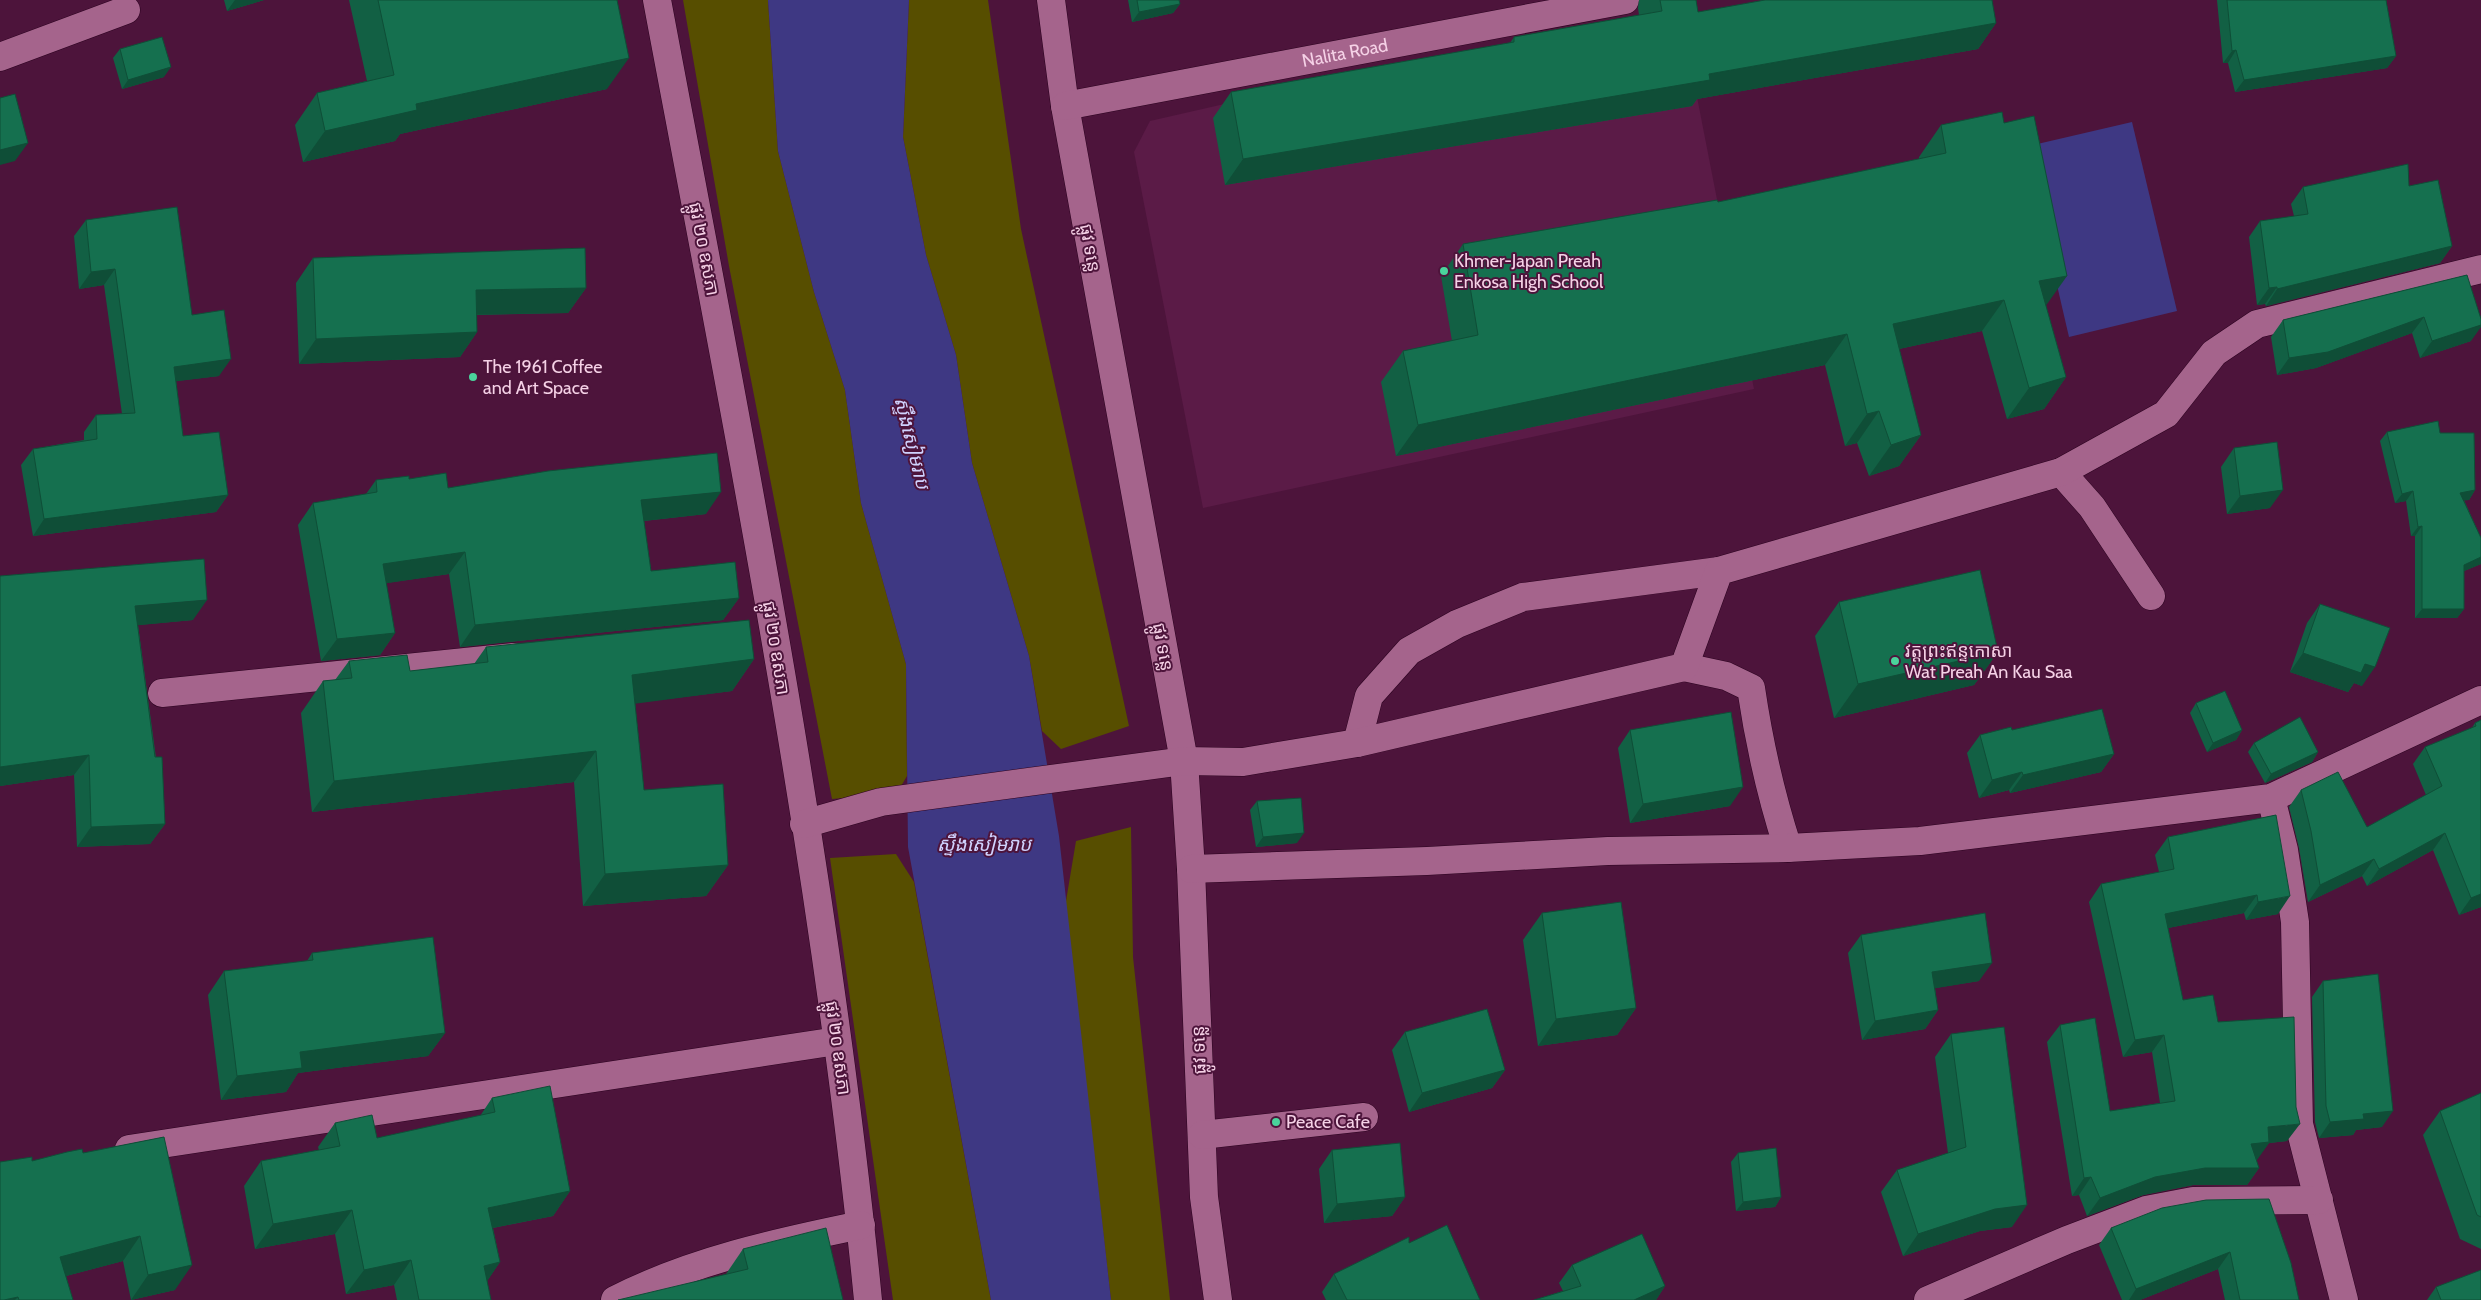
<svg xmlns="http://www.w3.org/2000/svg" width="2481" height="1300" font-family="Cabin,'Noto Sans Khmer',sans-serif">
<rect width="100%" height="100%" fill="#4d143b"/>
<path fill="#5b1b47" d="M1681,15L1754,389L1203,508L1134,152L1150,121L1220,105Z"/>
<g fill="#574e00">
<path d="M683,0H768L778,151L814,292L845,390L861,503L906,664L907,776L897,793L832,799L729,266Z"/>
<path d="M909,0H988L1021,229L1129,726L1061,749L1042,731L1029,656L972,463L956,355L926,255L903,137Z"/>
<path d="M1131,827L1133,957L1170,1300H1111L1065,907L1076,841Z"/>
<path d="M896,854L914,882L991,1300H893L830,858Z"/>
</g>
<g fill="#3e3883">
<path d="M768,0H909L903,137L926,255L956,355L972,463L1029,656L1059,836L1111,1300H991L908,847L906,664L861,503L845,390L814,292L778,151Z"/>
<path d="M2132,122L2177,311L2069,337L2025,147Z"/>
</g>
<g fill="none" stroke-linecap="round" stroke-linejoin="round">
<defs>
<g id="minor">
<path d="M657,0C738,431 825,863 868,1300"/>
<path d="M1051,0L1065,106L1184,761L1191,869L1204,1197L1218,1300"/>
<path d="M0,57L126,10"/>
<path id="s1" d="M1065,106L1625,0"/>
<path d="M2061,472L2092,507L2151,596"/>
<path d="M1684,667L1726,676L1751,688C1759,742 1771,796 1788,848"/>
<path d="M162,693L513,657"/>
<path d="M1357,743L1369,696L1409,651L1457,624L1523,597L1719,571"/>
<path d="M2271,798L2284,850L2295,922L2299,1124L2344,1300"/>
<path d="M804,824L881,802L1184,761L1243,762L1357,743L1684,667L1719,571L2061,472L2166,414L2214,353L2257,324L2481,269"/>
<path d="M1191,869L1427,861L1608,851L1788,848L1920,841L2271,798L2481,700"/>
<path d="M1202,1135L1364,1117"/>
<path d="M129,1149L837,1041"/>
<path d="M615,1300C691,1261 778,1242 861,1225"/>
<path d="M1928,1300L2067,1240L2146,1210L2193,1201L2319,1200"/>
</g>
</defs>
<use href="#minor" stroke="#2c0320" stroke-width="29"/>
<use href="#minor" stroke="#a5648c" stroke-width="28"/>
</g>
<g fill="#126044">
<path d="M224,0H264L227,11Z"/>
<path d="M349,0H617L607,89L400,134L395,141L303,162L295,125L317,93L367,81Z"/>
<path d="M1128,0H1179L1180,4L1173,13L1132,22Z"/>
<path d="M1639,0H1696L1698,12L1996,23L1978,49L1697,99L1692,106L1225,185L1213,118L1231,92L1510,43L1514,37L1639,15L1638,8Z"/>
<path d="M2217,0H2386L2396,56L2387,68L2235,92L2228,63H2223Z"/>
<path d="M120,49L164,77L122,89L113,58Z"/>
<path d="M2004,123L2046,306L2066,377L2044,409L2007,419L1982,331L1899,349L1921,435L1899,466L1869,476L1857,443L1845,446L1825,365L1396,456L1381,382L1403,351L1452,341L1441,276L1463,244L1718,202L1919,159V157L1941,125Z"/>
<path d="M2409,186L2452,246L2440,263L2266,306L2265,304L2257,305L2249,237L2260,221L2294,216L2291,204L2303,187Z"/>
<path d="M86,220L192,315L219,376L176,381L183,436L228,495L216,512L33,536L21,465L33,449L84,440V432L96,415L122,414L104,285L79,289L74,236Z"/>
<path d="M313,258L586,288L568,313L477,315V332L460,357L299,364L296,283Z"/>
<path d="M2467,275L2471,341L2420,358L2412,333L2316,368L2277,375L2271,337L2283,320Z"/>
<path d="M2387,432L2440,433L2475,490L2469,500H2464L2481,538V564L2464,571V609L2457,618H2415V536H2411L2406,501L2395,503L2380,441Z"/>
<path d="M2234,448L2270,508L2227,514L2221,467Z"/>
<path d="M409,479L448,488L706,514L644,521L651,571L739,598L723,620L460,647L449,574L386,583L395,633L380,655L321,661L298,525L313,503L366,494L376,480Z"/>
<path d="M0,576L193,620L138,625L165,824L150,844L77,847L74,775L0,786Z"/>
<path d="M1839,602L1998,652L1974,685L1834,718L1815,636Z"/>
<path d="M2320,604L2362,686L2354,683L2348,692L2290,672L2307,623Z"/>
<path d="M486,647L754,659L732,691L635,703L644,790L728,865L706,896L583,906L574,782L312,812L301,713L323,681L335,680L349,661L410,671L474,664Z"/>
<path d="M2196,703L2242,730L2236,740L2207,752L2190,713Z"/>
<path d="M2481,720V907L2459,915L2433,850L2367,886L2362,876L2308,902L2299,848L2289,807L2301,790L2367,827L2426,795L2413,764L2425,747L2471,729L2475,723Z"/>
<path d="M1630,730L1730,806L1630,823L1618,748Z"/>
<path d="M2012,730L2114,754L2101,772L2010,793L2009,790L1979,798L1967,753L1980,735Z"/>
<path d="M2254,743L2318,752L2312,762L2265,783L2248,752Z"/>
<path d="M1257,801L1297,843L1256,847L1250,810Z"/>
<path d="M2276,815L2278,914L2246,920L2244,913L2168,928L2183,1000L2218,1022L2287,1141L2269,1143L2256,1160L2259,1168L2247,1185H2193L2143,1195L2087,1216L2079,1195L2072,1196L2047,1042L2060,1025L2110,1111L2160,1103L2152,1052L2123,1057L2089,902L2101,884L2159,872L2155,855L2168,837Z"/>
<path d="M1542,913L1636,1008L1617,1035L1538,1046L1523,940Z"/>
<path d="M1861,935L1979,981L1935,988L1938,1010L1925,1029L1862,1040L1848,953Z"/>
<path d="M312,953L445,1033L428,1056L298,1073L286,1092L221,1100L208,995L224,971L307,961Z"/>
<path d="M2323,981L2382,1127L2356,1130L2353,1135L2319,1138L2315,1122L2312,997Z"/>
<path d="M1405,1032L1505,1070L1492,1088L1409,1112L1392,1050Z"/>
<path d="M1951,1034L2012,1227L1980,1231L1903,1256L1881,1192L1897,1170L1948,1153L1935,1057Z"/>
<path d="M2481,1093V1249L2460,1239L2423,1135L2440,1111Z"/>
<path d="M492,1098L570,1191L553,1216L493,1228L500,1262L487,1281L491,1300H397L394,1285L346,1294L335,1234L255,1249L244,1186L261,1161L319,1150L318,1147L335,1123L377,1138L480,1116Z"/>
<path d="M164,1137L175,1290L131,1300L123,1261L66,1276L73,1300H0L32,1161L83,1153Z"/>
<path d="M1332,1150L1405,1197L1392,1216L1324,1223L1319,1169Z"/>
<path d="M1738,1153L1781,1197L1775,1207L1736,1211L1731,1162Z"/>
<path d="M2206,1200L2299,1300H2225L2218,1269L2140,1300H2122L2099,1245L2111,1228Z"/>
<path d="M1409,1243L1480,1300H1326L1322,1292L1334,1274Z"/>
<path d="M743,1249L843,1300L726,1274Z"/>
<path d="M1572,1265L1665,1286L1656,1300H1534L1563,1291L1559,1283Z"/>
<path d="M2436,1287L2481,1300H2427Z"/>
</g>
<g fill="#0f4e37">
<path d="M235,0H264L227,11Z"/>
<path d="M1180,4L1173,13L1132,22L1139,12Z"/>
<path d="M1996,23L1978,49L1697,99L1692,106L1225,185L1243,159L1709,74Z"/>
<path d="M2236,50L2228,63H2223L2232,51Z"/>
<path d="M2396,56L2387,68L2235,92L2244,80Z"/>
<path d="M629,58L607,89L400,134L395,141L303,162L325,131L416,104Z"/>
<path d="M171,67L164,77L122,89L128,80Z"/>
<path d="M28,143L15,161L0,165V150Z"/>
<path d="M2452,246L2440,263L2266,306L2277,289Z"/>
<path d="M115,269L104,285L79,289L91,272Z"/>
<path d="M2067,276L2045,307L2039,281Z"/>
<path d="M2277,287L2265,304L2257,305L2269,288Z"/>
<path d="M586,288L568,313L458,315L476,290Z"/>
<path d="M2004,300L1982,331L1871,355L1893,324Z"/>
<path d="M2424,317L2412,333L2316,368L2277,375L2289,358Z"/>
<path d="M2481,325V327L2471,341L2420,358L2432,341Z"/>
<path d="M477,332L460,357L299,364L316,339Z"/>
<path d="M1847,334L1825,365L1396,456L1418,425Z"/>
<path d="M231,359L219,376L163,383L174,367Z"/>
<path d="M2066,377L2044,409L2007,419L2029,388Z"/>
<path d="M1879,411L1857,443L1845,446L1867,414Z"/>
<path d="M1921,435L1899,466L1869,476L1891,445Z"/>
<path d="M2283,490L2270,508L2227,514L2240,496Z"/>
<path d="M2475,490L2469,500L2454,502L2460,493Z"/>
<path d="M2413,491L2406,501L2395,503L2402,494Z"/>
<path d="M721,492L706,514L625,523L641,500Z"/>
<path d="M228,495L216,512L33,536L44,519Z"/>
<path d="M2422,526L2415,536H2411L2418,527Z"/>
<path d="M465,552L449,574L368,586L383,564Z"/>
<path d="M2481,557V564L2457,574L2464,565Z"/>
<path d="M739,598L723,620L460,647L475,625Z"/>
<path d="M207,600L193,620L120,627L135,606Z"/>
<path d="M2422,609H2464L2457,618H2415Z"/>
<path d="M395,633L380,655L321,661L337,639Z"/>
<path d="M1998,652L1974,685L1834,718L1858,684Z"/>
<path d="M2303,653L2365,664L2375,667L2362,686L2354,683L2348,692L2290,672Z"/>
<path d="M754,659L732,691L610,707L632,675Z"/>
<path d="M2242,730L2236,740L2207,752L2213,743Z"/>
<path d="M596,751L574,782L312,812L334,781Z"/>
<path d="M2318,752L2312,762L2265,783L2271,774Z"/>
<path d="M2114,754L2101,772L2010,793L2023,775Z"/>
<path d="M89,755L74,775L0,786V767Z"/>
<path d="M2022,772L2009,790L1979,798L1992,780Z"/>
<path d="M1743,787L1730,806L1630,823L1643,804Z"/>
<path d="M165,824L150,844L77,847L91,827Z"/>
<path d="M1304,833L1297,843L1256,847L1263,837Z"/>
<path d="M2445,833L2433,850L2367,886L2379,869Z"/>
<path d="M2374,859L2362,876L2308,902L2320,885Z"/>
<path d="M728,865L706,896L583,906L605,874Z"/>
<path d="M2481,894V907L2459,915L2471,898Z"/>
<path d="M2257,895L2244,913L2153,931L2165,914Z"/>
<path d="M2290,896L2278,914L2246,920L2258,902Z"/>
<path d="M1992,963L1979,981L1919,991L1932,972Z"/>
<path d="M1636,1008L1617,1035L1538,1046L1556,1019Z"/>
<path d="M1938,1010L1925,1029L1862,1040L1875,1021Z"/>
<path d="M445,1033L428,1056L298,1073L286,1092L221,1100L237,1076L300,1052Z"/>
<path d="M2164,1035L2152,1052L2123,1057L2135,1040Z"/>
<path d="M1505,1070L1492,1088L1409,1112L1422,1093Z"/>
<path d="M2393,1111L2382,1127L2356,1130L2353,1135L2319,1138L2330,1122L2363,1114Z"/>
<path d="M2300,1124L2287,1141L2269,1143L2257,1160L2239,1162L2251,1144L2268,1127Z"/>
<path d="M2205,1168H2259L2247,1185H2193L2143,1195L2087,1216L2100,1198L2155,1177Z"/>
<path d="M2091,1177L2079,1195L2072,1196L2084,1178Z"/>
<path d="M570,1191L553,1216L471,1232L488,1208Z"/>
<path d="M1405,1197L1392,1216L1324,1223L1337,1204Z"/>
<path d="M1781,1197L1775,1207L1736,1211L1743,1202Z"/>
<path d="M2027,1205L2012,1227L1980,1231L1903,1256L1918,1234L1995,1209Z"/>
<path d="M352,1210L335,1234L255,1249L273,1224Z"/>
<path d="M140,1236L123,1261L43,1282L60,1257Z"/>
<path d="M2230,1252L2218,1269L2140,1300H2129L2136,1289Z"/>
<path d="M411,1260L394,1285L346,1294L364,1270Z"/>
<path d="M500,1262L483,1287L484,1266Z"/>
<path d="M192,1265L175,1290L131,1300L148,1275Z"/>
<path d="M1665,1286L1656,1300H1634Z"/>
<path d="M18,1297L15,1300H4Z"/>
</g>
<g fill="#15704f" stroke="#0f4e37">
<path d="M378,0H617L629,58L416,104L417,110L325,131L317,93L394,75Z"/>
<path d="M1137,0H1179L1180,4L1139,12Z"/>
<path d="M1660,0H1696L1698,12L1765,0H1992L1996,23L1709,74L1710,80L1243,159L1231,92L1514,42V37L1662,11Z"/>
<path d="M2227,0H2386L2396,56L2244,80L2236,50L2232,51Z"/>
<path d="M162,37L171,67L128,80L120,49Z"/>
<path d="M15,94L28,143L0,150V98Z"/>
<path d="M2002,112L2004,123L2034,116L2067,276L2039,281L2066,377L2029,388L2004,300L1893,324L1921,435L1891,445L1879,411L1867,414L1847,334L1418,425L1403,351L1478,335L1463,244L1717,200L1718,202L1946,153L1941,125Z"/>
<path d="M2408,164L2409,186L2438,180L2452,246L2277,289V287L2269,288L2260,221L2308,214L2303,187Z"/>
<path d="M177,207L192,315L224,310L231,359L174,367L183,436L219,432L228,495L44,519L33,449L97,439L96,415L135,413L115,269L91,272L86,220Z"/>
<path d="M585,248L586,288L476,290L477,332L316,339L313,258Z"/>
<path d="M2467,275L2481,319V325L2432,341L2424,317L2328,352L2289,358L2283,320Z"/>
<path d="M2438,421L2440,433H2474L2475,490L2460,493L2481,538V557L2464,565V609H2422V526L2418,527L2413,491L2402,494L2387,432Z"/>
<path d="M2277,442L2283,490L2240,496L2234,448Z"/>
<path d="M717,453L721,492L641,500L651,571L735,562L739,598L475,625L465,552L383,564L395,633L337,639L313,503L377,492L376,480L409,476V479L446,473L448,488L548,471Z"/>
<path d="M204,559L207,600L135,606L155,757H162L165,824L91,827L89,755L0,767V576Z"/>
<path d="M1980,570L1998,652L1858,684L1839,602Z"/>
<path d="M2320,604L2390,628L2375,667L2365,664L2361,673L2303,653Z"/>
<path d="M749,620L754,659L632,675L644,790L723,784L728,865L605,874L596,751L334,781L323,681L352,678L349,661L407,655L410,671L488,662L486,647Z"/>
<path d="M2225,691L2242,730L2213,743L2196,703Z"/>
<path d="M2102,709L2114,754L2023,775L2022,772L1992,780L1980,735L2011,727L2012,730Z"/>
<path d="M1731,712L1743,787L1643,804L1630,730Z"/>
<path d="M2300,717L2318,752L2271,774L2254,743Z"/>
<path d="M2481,720V894L2471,898L2445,833L2379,869L2374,859L2320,885L2311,831L2301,790L2338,772L2367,827L2442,786L2425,747L2476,726L2475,723Z"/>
<path d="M1301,798L1304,833L1263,837L1257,801Z"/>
<path d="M2276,815L2290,896L2258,902L2257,895L2165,914L2183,1000L2213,995L2218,1022L2294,1017L2296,1107L2300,1124L2268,1127L2269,1142L2251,1144L2259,1168H2205L2155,1177L2100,1198L2091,1177L2084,1178L2060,1025L2095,1018L2110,1111L2175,1101L2164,1035L2135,1040L2101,884L2174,869L2168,837Z"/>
<path d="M1621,902L1636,1008L1556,1019L1542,913Z"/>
<path d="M1985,913L1992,963L1932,972L1938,1010L1875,1021L1861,935Z"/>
<path d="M433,937L445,1033L300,1052L302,1068L237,1076L224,971L313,960L312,953Z"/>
<path d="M2378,974L2393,1111L2363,1114L2364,1119L2330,1122L2326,1106L2323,981Z"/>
<path d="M1487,1009L1505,1070L1422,1093L1405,1032Z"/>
<path d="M2004,1027L2027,1205L1995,1209L1918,1234L1897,1170L1966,1147L1951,1034Z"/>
<path d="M550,1086L570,1191L488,1208L500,1262L484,1266L491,1300H419L411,1260L364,1270L352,1210L273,1224L261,1161L340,1146L335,1123L372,1115L377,1138L495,1112L492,1098Z"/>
<path d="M2481,1093V1217L2477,1215L2440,1111Z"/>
<path d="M164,1137L192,1265L148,1275L140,1236L60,1257L73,1300H19L18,1297L4,1300H0V1162L32,1157V1161L67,1152L82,1149L83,1153Z"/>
<path d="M1400,1143L1405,1197L1337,1204L1332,1150Z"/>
<path d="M1776,1148L1781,1197L1743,1202L1738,1153Z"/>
<path d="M2269,1199L2291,1263L2299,1300H2240L2230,1252L2136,1289L2111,1228L2162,1208L2206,1200Z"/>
<path d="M1447,1225L1480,1300H1347L1334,1274L1409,1237V1243Z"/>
<path d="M826,1228L843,1300H618L748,1269L743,1249Z"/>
<path d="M1642,1234L1665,1286L1634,1300H1534L1581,1286L1572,1265Z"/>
<path d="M2481,1270V1300H2441L2436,1287Z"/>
</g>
<g fill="#4ad49c" stroke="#4d143b" stroke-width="2">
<circle cx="1444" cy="271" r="5"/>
<circle cx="473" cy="377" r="5"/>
<circle cx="1895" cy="661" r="5"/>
<circle cx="1276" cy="1122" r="5"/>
</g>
<g text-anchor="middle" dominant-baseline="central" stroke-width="4" stroke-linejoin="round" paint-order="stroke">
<g font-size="18" fill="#f5d1e6" stroke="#4d143b">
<text stroke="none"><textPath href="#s1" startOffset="285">Nalita Road</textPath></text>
<text transform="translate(1090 248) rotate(80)">ផ្លូវ ទន្លេ</text>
<text transform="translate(704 249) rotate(79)">ផ្លូវ ២០ ឧសភា</text>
<text transform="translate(1163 647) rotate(80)">ផ្លូវ ទន្លេ</text>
<text transform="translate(776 648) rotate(81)">ផ្លូវ ២០ ឧសភា</text>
<text transform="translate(838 1048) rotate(82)">ផ្លូវ ២០ ឧសភា</text>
<text transform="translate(1199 1050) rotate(-92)">ផ្លូវ ទន្លេ</text>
</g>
<g font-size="18" fill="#f5d1e6" stroke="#4d143b" text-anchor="start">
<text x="1454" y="261">Khmer-Japan Preah<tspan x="1454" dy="21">Enkosa High School</tspan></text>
<text x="483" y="367">The 1961 Coffee<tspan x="483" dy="21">and Art Space</tspan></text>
<text x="1905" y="651">វត្តព្រះឥន្ទកោសា<tspan x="1905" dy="21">Wat Preah An Kau Saa</tspan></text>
<text x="1286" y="1122">Peace Cafe</text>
</g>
<g font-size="19" font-style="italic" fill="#cfd2fe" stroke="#4d143b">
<text transform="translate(912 443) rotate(76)">ស្ទឹងសៀមរាប</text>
<text x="984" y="844">ស្ទឹងសៀមរាប</text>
</g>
</g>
</svg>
